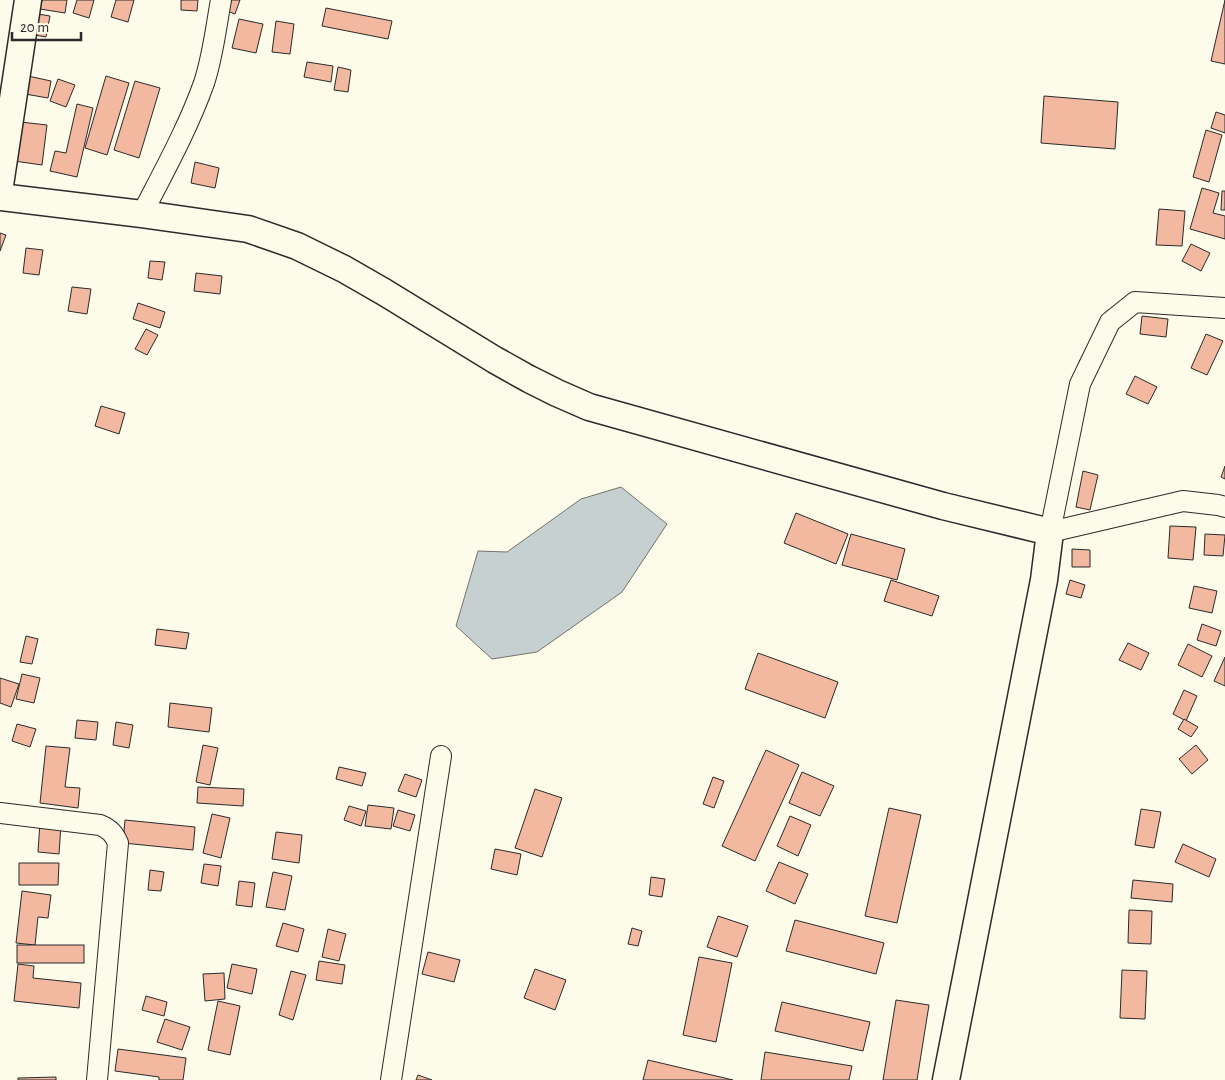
<svg xmlns="http://www.w3.org/2000/svg" width="1225" height="1080" font-family="'Alegreya Sans',sans-serif">
<rect width="100%" height="100%" fill="#fdfbea"/>
<path fill="#c7d0d0" stroke="#74746e" d="M621,487L667,524L622,592L537,652L492,659L456,626L478,551L507,552L581,499Z"/>
<g fill="#f2b8a0" stroke="#2b2b2b">
<path d="M42,0H67L65,13L40,9Z"/>
<path d="M77,0H94L89,18L73,13Z"/>
<path d="M116,0H134L128,22L111,17Z"/>
<path d="M181,0H198L197,11L181,10Z"/>
<path d="M225,0H240L235,14L222,9Z"/>
<path d="M1225,0V64L1211,61Z"/>
<path d="M326,8L392,21L388,39L322,26Z"/>
<path d="M38,14L50,16L46,37L34,35Z"/>
<path d="M239,19L263,24L256,53L232,48Z"/>
<path d="M276,21L294,24L290,54L272,52Z"/>
<path d="M307,62L333,66L331,82L304,77Z"/>
<path d="M338,67L351,70L348,92L334,90Z"/>
<path d="M28,76L51,81L48,98L25,94Z"/>
<path d="M106,76L129,83L107,155L85,148Z"/>
<path d="M58,79L75,85L66,107L50,101Z"/>
<path d="M135,81L160,88L139,158L114,150Z"/>
<path d="M1044,96L1118,102L1115,149L1041,143Z"/>
<path d="M77,104L93,108L77,177L50,171L55,151L66,153Z"/>
<path d="M1216,112L1225,115V133L1211,128Z"/>
<path d="M12,121L47,125L42,165L7,160Z"/>
<path d="M1206,130L1222,135L1209,182L1193,177Z"/>
<path d="M195,162L219,168L215,188L191,183Z"/>
<path d="M1202,188L1219,193L1213,213L1225,216V239L1190,229Z"/>
<path d="M1222,191H1225V210H1221Z"/>
<path d="M1159,209L1185,211L1182,246L1156,245Z"/>
<path d="M0,233L6,235L0,251Z"/>
<path d="M1191,244L1210,253L1201,271L1182,261Z"/>
<path d="M26,248L43,250L39,275L23,273Z"/>
<path d="M150,261L165,262L162,280L148,278Z"/>
<path d="M196,273L222,276L220,294L194,291Z"/>
<path d="M72,287L91,289L87,314L68,311Z"/>
<path d="M138,303L165,312L160,328L133,319Z"/>
<path d="M1142,316L1168,319L1166,337L1140,334Z"/>
<path d="M146,329L158,335L147,355L135,349Z"/>
<path d="M1206,334L1223,341L1207,375L1191,368Z"/>
<path d="M1135,376L1157,387L1148,404L1126,394Z"/>
<path d="M101,406L125,413L119,434L95,426Z"/>
<path d="M1225,466V479L1221,477Z"/>
<path d="M1083,471L1098,475L1090,510L1076,507Z"/>
<path d="M796,513L848,534L836,564L784,543Z"/>
<path d="M1170,526L1196,527L1193,560L1168,558Z"/>
<path d="M851,534L905,549L897,580L842,565Z"/>
<path d="M1205,534L1225,535L1223,556L1204,555Z"/>
<path d="M1072,549L1090,550V567H1072Z"/>
<path d="M891,580L939,596L932,616L884,601Z"/>
<path d="M1070,580L1085,585L1081,598L1066,594Z"/>
<path d="M1194,586L1217,591L1212,613L1189,608Z"/>
<path d="M1202,624L1221,631L1216,646L1197,640Z"/>
<path d="M157,629L189,633L186,649L155,645Z"/>
<path d="M26,636L38,639L32,664L20,662Z"/>
<path d="M1128,643L1149,653L1141,670L1119,660Z"/>
<path d="M1188,644L1212,656L1202,677L1178,665Z"/>
<path d="M758,653L838,682L825,718L745,689Z"/>
<path d="M1225,657V686L1214,681Z"/>
<path d="M22,674L40,678L34,703L16,699Z"/>
<path d="M0,678L19,684L11,707L0,703Z"/>
<path d="M1184,690L1197,696L1186,721L1173,714Z"/>
<path d="M170,703L212,708L209,732L168,727Z"/>
<path d="M1184,719L1198,727L1191,737L1178,729Z"/>
<path d="M77,720L98,722L96,740L75,738Z"/>
<path d="M116,722L133,725L129,748L113,745Z"/>
<path d="M17,724L36,729L30,747L12,741Z"/>
<path d="M203,745L218,748L210,785L196,782Z"/>
<path d="M1196,745L1208,760L1192,774L1179,759Z"/>
<path d="M46,746L70,748L65,787L80,788L78,808L40,803Z"/>
<path d="M766,750L799,765L755,861L722,846Z"/>
<path d="M339,767L366,773L362,786L336,779Z"/>
<path d="M802,772L834,786L820,816L789,803Z"/>
<path d="M405,774L422,780L416,797L398,791Z"/>
<path d="M713,777L724,781L714,808L703,804Z"/>
<path d="M198,787L244,789L243,806L197,803Z"/>
<path d="M535,789L562,798L542,857L515,848Z"/>
<path d="M368,805L394,808L391,829L365,826Z"/>
<path d="M349,806L366,811L361,826L344,820Z"/>
<path d="M889,808L921,815L897,923L865,916Z"/>
<path d="M1141,809L1161,812L1154,848L1135,845Z"/>
<path d="M398,810L415,815L410,831L393,826Z"/>
<path d="M212,814L230,818L221,858L203,853Z"/>
<path d="M790,816L811,825L798,856L777,846Z"/>
<path d="M125,820L195,827L193,850L123,843Z"/>
<path d="M40,822L61,824L59,854L38,852Z"/>
<path d="M276,832L302,835L299,863L272,859Z"/>
<path d="M1183,844L1216,859L1209,877L1175,862Z"/>
<path d="M495,849L521,854L517,875L491,869Z"/>
<path d="M779,862L808,874L795,904L766,891Z"/>
<path d="M19,863H59L58,885H19Z"/>
<path d="M204,864L221,866L218,886L201,883Z"/>
<path d="M150,870L164,872L161,891L148,890Z"/>
<path d="M273,872L292,876L285,910L266,907Z"/>
<path d="M651,877L665,879L662,897L649,895Z"/>
<path d="M1133,880L1173,884L1172,902L1131,898Z"/>
<path d="M239,881L255,883L252,907L236,905Z"/>
<path d="M22,891L51,895L48,918L38,917L35,945L16,943Z"/>
<path d="M1129,910L1152,911L1151,944L1128,943Z"/>
<path d="M718,916L748,926L737,957L707,947Z"/>
<path d="M795,920L884,943L876,974L786,951Z"/>
<path d="M283,923L304,929L298,952L276,946Z"/>
<path d="M632,928L642,931L638,946L628,944Z"/>
<path d="M328,929L346,934L339,961L322,957Z"/>
<rect x="17" y="945" width="67" height="18"/>
<path d="M428,952L460,960L454,982L422,974Z"/>
<path d="M699,957L732,963L716,1042L683,1035Z"/>
<path d="M319,961L345,965L342,984L316,980Z"/>
<path d="M18,964L34,966L33,978L81,983L79,1008L14,1001Z"/>
<path d="M232,964L257,969L252,994L227,988Z"/>
<path d="M535,969L566,980L555,1010L524,998Z"/>
<path d="M1122,970L1147,971L1145,1019L1120,1018Z"/>
<path d="M291,971L306,975L293,1020L279,1015Z"/>
<path d="M224,973L225,999L205,1001L203,974Z"/>
<path d="M146,996L167,1002L164,1016L142,1010Z"/>
<path d="M896,1000L929,1005L917,1080H883Z"/>
<path d="M218,1001L240,1006L230,1055L208,1050Z"/>
<path d="M782,1002L870,1022L863,1051L775,1031Z"/>
<path d="M165,1019L190,1027L182,1050L157,1042Z"/>
<path d="M118,1049L186,1058L183,1080H159V1077L115,1071Z"/>
<path d="M765,1052L852,1066L849,1080H761Z"/>
<path d="M648,1060L733,1080H643Z"/>
<path d="M418,1075L432,1080H416Z"/>
<path d="M56,1077V1080H18V1078Z"/>
</g>
<g fill="none" stroke-linecap="round" stroke-linejoin="round">
<defs>
<g id="minor">
<path d="M142,214C164,171 188,128 204,83C213,56 216,27 221,0"/>
<path d="M1225,308L1135,302L1110,322L1080,384L1050,532L1183,501L1218,505L1225,507"/>
<path d="M0,813L100,825C110,829 114,834 118,843L97,1080"/>
<path d="M391,1080L441,756"/>
</g>
<g id="tertiary">
<path d="M0,185L28,0"/>
<path d="M0,197L142,214L248,229L297,246L344,269L384,292L495,360L529,379L557,393L589,407L943,506L1050,532L1044,580L946,1080"/>
</g>
</defs>
<use href="#minor" stroke="#2b2b2b" stroke-width="22"/>
<use href="#tertiary" stroke="#2b2b2b" stroke-width="29"/>
<use href="#minor" stroke="#fdfbea" stroke-width="20"/>
<use href="#tertiary" stroke="#fdfbea" stroke-width="26"/>
</g>
<path d="M12 32v8h69v-8" fill="none" stroke="#2b2b2b" stroke-width="2.5"/>
<text x="20" y="32" font-size="15" fill="#2b2b2b" stroke="#fdfbea" stroke-width="4" paint-order="stroke">20 m</text>
</svg>
